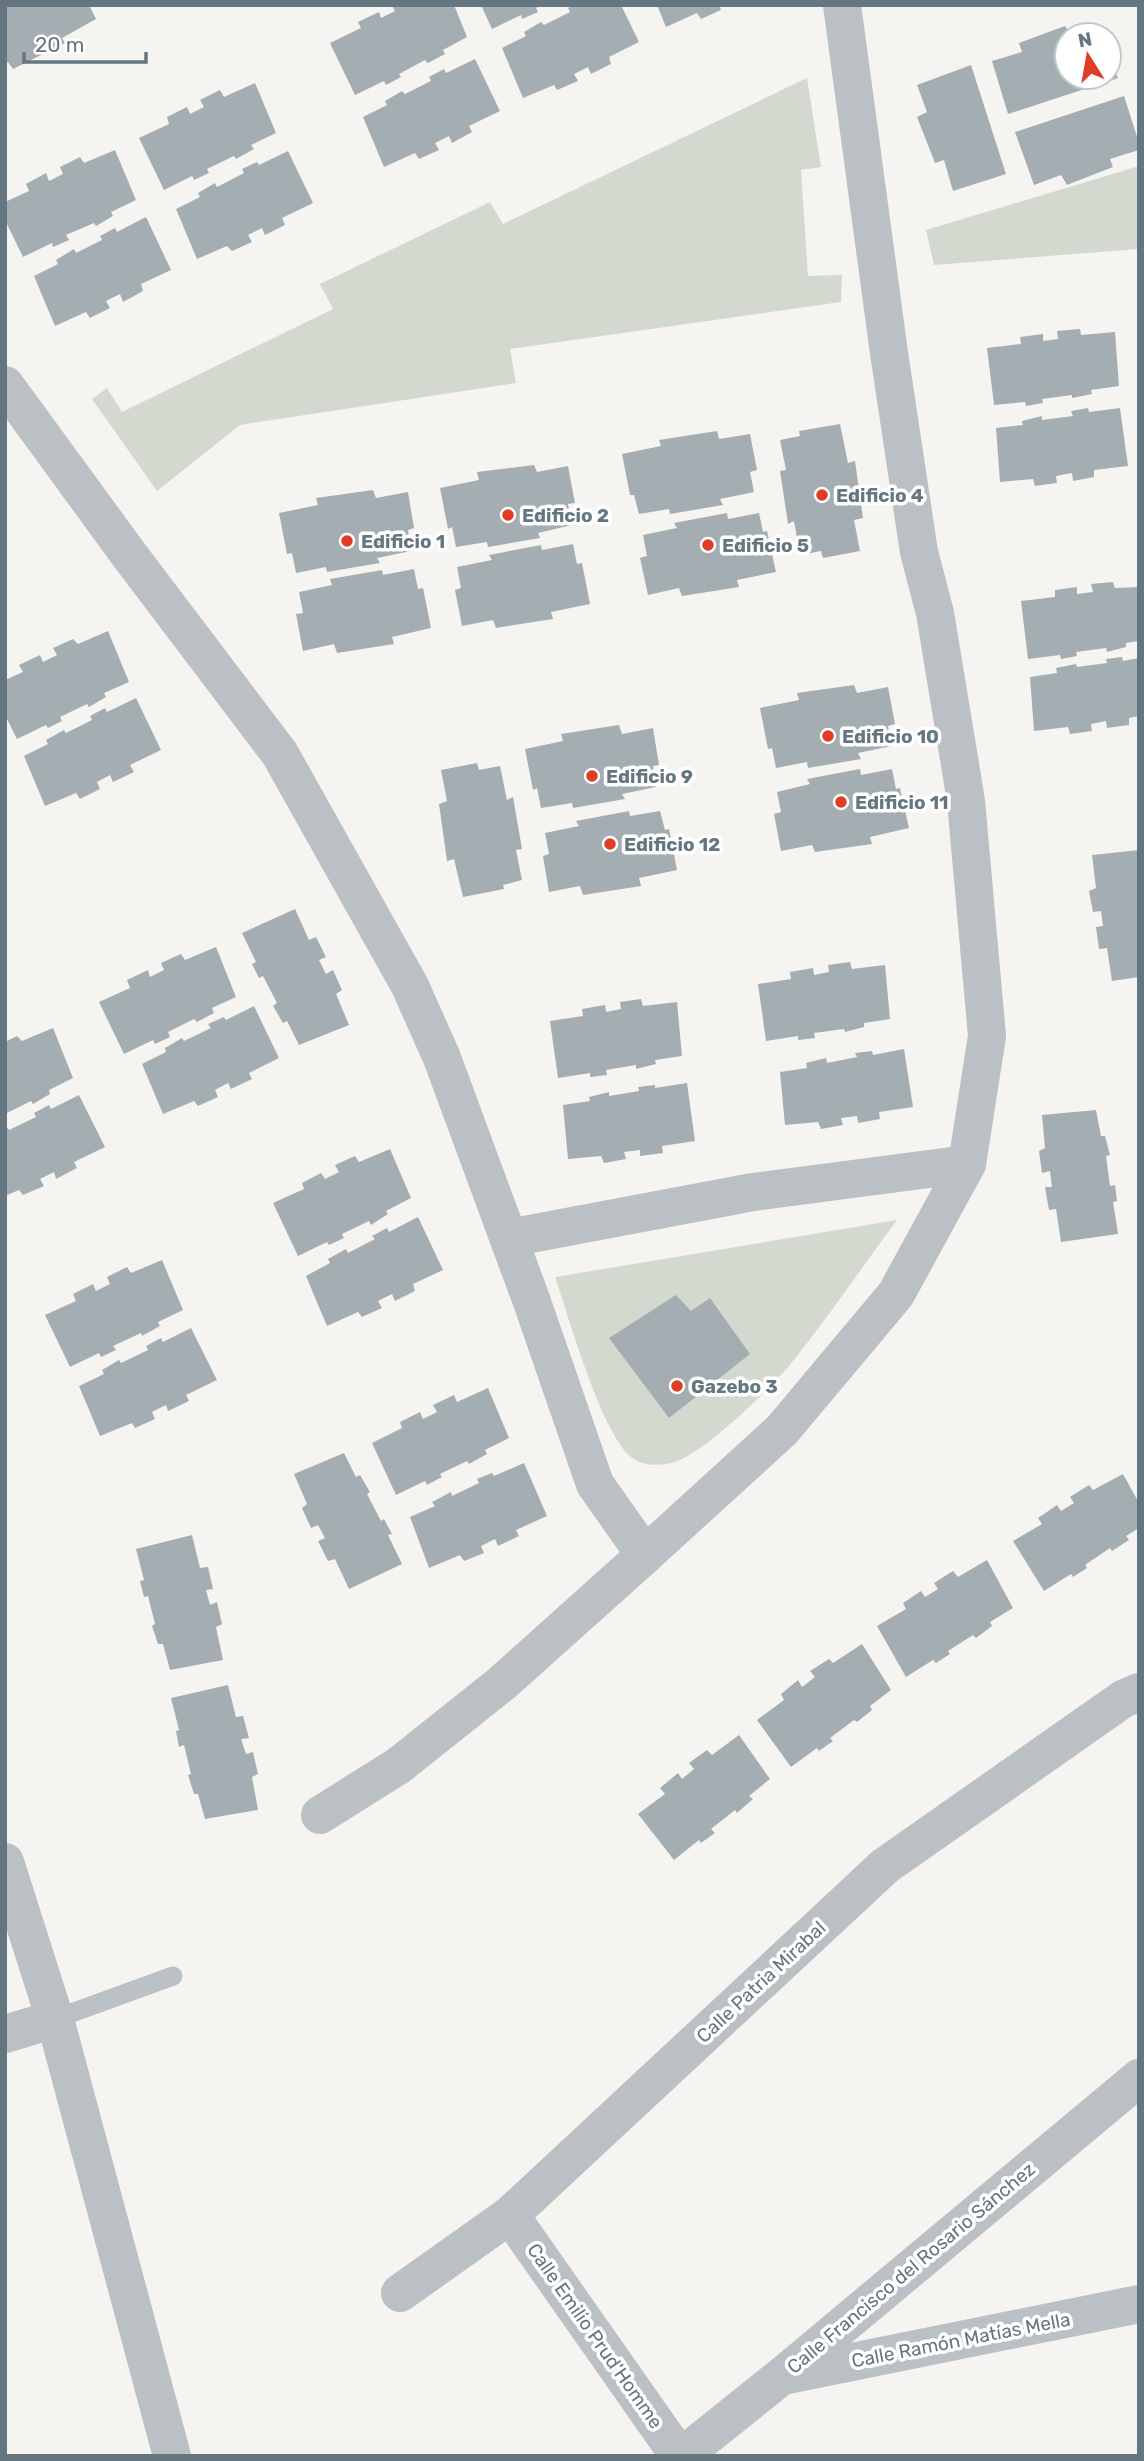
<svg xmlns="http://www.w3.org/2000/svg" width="1144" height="2461" font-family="Rubik,sans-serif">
<rect width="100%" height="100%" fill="#f5f4f0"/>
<g fill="#d4d9d0">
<path d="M807,78L821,167L801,170L808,276L842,275L841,302L510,349L516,383L240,425L157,491L92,399L107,388L122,412L333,309L320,284L490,202L503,224Z"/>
<path d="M1139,166V249L934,265L926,230Z"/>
<path d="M897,1220C862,1267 829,1316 793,1361C773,1386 701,1457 671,1463C658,1466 642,1466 631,1457C601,1432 569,1318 555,1277Z"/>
</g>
<g fill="#a4aeb2">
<path d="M5,5H89L96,19L62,38L65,43L13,69L8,62L5,64Z"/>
<path d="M392,5H454L467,37L443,50L445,54L428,63L425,60L399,74L401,77L386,85L384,81L355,95L330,43L361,28L358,22L379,12L381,18L395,11Z"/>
<path d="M481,5H541L536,8L538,12L522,19L521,15L492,29Z"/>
<path d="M574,5H621L639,42L609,57L611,64L591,74L588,67L574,74L578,81L557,90L554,85L523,98L502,48L526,36L524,32L541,22L544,25L570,12L568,8Z"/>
<path d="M657,5H719L721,10L701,19L697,13L666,27Z"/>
<path d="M1065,26L1071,35H1067V77H1109V56L1118,78L1008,114L992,61L1022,52L1019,43Z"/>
<path d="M1098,26L1102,35H1073Z"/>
<path d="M475,59L500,111L469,126L472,132L452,143L449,136L435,143L439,150L419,159L415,153L384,167L363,117L387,105L385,101L402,91L405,94L431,81L429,77L444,69L446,73Z"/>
<path d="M971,65L1006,174L953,191L944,160L935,163L917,117L927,112L917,85Z"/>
<path d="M255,83L276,133L251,145L254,149L236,159L234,156L207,169L209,173L194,180L192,176L164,190L139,138L169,124L167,117L187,107L190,114L204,107L200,100L220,90L224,97Z"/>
<path d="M1124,96L1139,143V150L1110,159L1113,167L1067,185L1061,175L1034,185L1015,132Z"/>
<path d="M115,150L136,200L111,212L113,216L96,226L94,223L66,235L69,240L53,247L52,243L23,257L5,220V202L29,191L26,184L46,173L49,181L63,174L60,167L80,157L84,163Z"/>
<path d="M288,151L313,203L282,218L285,225L265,235L262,228L248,235L252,242L232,251L227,246L197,259L176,209L200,197L198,193L215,183L217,187L244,173L242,169L257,162L259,165Z"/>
<path d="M146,217L171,270L141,284L143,291L123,302L120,294L106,301L110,308L90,318L86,312L55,326L34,276L58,264L56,260L74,249L76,253L102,240L100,236L115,228L117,232Z"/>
<path d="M1080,329L1081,335L1115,332L1119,386L1091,390L1092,394L1072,398V395L1042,399L1043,403L1026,406L1025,402L994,405L987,348L1021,344L1020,337L1043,334V341L1058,339L1057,331Z"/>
<path d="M1088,408L1089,412L1120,408L1128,466L1094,470V477L1073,481L1072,473L1056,476L1057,483L1035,486L1033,479L1000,482L996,428L1023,425L1022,421L1042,416V420L1073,416L1071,411Z"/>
<path d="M840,424L848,463L855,461L863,518L854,520L860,551L823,558L821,551L800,555L794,521L788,524L780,471L786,470L780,440L800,436L799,431Z"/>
<path d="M717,431L719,439L750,434L757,470L750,472L754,492L720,499L723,505L670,514L669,509L639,514L634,495H630L622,454L661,446L659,440Z"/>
<path d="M534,465L537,472L568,466L575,503L568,504L572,525L538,533L540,538L488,547L487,542L456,547L452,527L448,529L440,488L479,480L477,472Z"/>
<path d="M373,490L376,498L408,492L414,528L408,530L411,551L377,558L380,563L327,572L326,567L296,573L292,553L287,554L279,513L318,505L316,498Z"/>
<path d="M727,513L728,519L759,513L763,532L767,531L776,572L737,580L739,587L682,596L679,588L648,595L640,558L647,556L643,535L677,528L674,523Z"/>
<path d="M573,544L577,564L582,563L590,604L551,612L553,619L496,628L493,620L462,626L455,590L461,588L457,567L492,560L489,555L541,545L542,550Z"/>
<path d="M414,569L418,589L423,588L431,628L392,637L394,644L337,653L334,644L303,651L296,614L303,613L299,592L332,585L330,579L382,570L383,575Z"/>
<path d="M1113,582L1115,588L1139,587V641L1126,643V647L1107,652L1106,648L1076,652L1077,656L1061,659L1060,655L1028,659L1021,601L1055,597V590L1077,587V594L1093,592L1091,584Z"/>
<path d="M108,631L129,682L104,693L106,697L89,707L87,704L60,717L62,721L48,728L46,725L17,739L5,715V680L23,672L19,665L40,655L43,662L57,655L53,648L73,639L78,644Z"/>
<path d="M1122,657L1123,661L1139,658V716L1129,718V725L1107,728L1106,721L1091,724L1092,731L1070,734L1068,727L1034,731L1030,677L1057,673L1056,668L1076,664L1077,667L1107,663L1106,659Z"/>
<path d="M854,685L857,693L888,687L895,724L888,726L892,746L858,753L861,759L808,768L807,762L776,768L772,748L768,749L760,708L799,700L797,693Z"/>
<path d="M136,698L161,750L130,765L134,772L113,782L110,775L97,782L100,789L80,799L76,793L45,806L24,756L48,744L46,740L64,730L66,733L92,720L90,716L105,708L107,712Z"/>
<path d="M619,725L622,734L653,728L659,765L653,766L656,787L622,794L625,799L573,808L572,803L541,808L537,788L533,790L525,749L563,741L561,734Z"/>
<path d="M477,763L479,770L500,766L507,800L513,797L522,849L516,850L522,880L503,885L504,889L463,897L454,859L447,861L439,804L447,801L441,770Z"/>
<path d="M860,769L861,775L892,769L896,789L900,788L909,828L870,837L872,844L815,852L812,845L781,851L774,814L781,812L777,792L810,784L807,779Z"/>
<path d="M629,811L630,816L660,811L665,830L669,829L677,870L639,878L641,886L583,895L580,886L549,892L543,856L549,854L545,833L579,826L576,821Z"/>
<path d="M1139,850V977L1112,981L1107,948L1099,949L1096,927L1103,926L1101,911L1093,912L1089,891L1096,888L1092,855Z"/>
<path d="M295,909L309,940L316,937L326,957L319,960L326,974L333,970L342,990L336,994L349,1025L299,1045L287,1021L283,1023L273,1006L277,1003L263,976L259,978L252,964L256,962L242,933Z"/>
<path d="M216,947L236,997L212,1008L214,1013L197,1022L194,1019L168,1032L170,1037L155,1044L153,1040L124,1054L99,1002L130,988L127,980L148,970L150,977L164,970L161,963L181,954L185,960Z"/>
<path d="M850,962L852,969L885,965L890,1019L864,1023V1027L845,1032L844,1029L814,1033L815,1038L798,1040V1036L766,1041L758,984L791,979L790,972L813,968L814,975L829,972L828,965Z"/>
<path d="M641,999L643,1006L677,1002L682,1056L655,1060L656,1064L636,1069V1065L606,1070L607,1075L590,1077V1073L558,1078L550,1021L583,1016L582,1009L605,1005L606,1012L621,1009L620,1002Z"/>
<path d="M254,1006L279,1058L249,1073L252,1079L231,1089L228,1083L215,1090L218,1097L198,1106L194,1101L163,1114L142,1064L166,1052L165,1048L182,1038L184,1041L211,1028L208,1024L224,1017L226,1020Z"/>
<path d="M53,1028L73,1078L49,1090L50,1094L33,1104L31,1101L5,1114V1042L17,1036L22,1041Z"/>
<path d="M904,1049L913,1107L879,1112L880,1119L858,1123L857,1116L841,1118L843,1125L821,1129L818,1122L785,1125L780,1072L807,1068L806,1063L826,1058L827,1063L857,1057L855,1053L872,1051L873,1055Z"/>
<path d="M687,1083L695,1141L662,1146L663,1153L640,1156V1150L624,1152L626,1159L604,1163L601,1156L568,1159L563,1105L590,1101L589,1097L609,1092V1096L639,1091L638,1087L655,1085V1088Z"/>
<path d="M79,1095L105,1147L74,1162L77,1168L56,1179L54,1172L40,1179L44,1186L23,1195L19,1190L5,1196V1128L7,1127L9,1130L36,1117L34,1113L49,1105L51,1109Z"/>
<path d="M1096,1110L1101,1136H1105L1110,1155L1106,1156L1110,1186L1115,1185L1117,1201L1113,1202L1118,1234L1061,1242L1056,1209L1049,1210L1045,1187H1052L1050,1171L1042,1173L1039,1151L1045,1148L1042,1115Z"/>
<path d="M390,1149L411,1198L386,1211L388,1214L371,1225L369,1221L342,1234L344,1238L329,1245L327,1242L298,1256L273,1203L304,1189L302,1183L321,1173L325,1179L339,1172L335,1165L355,1156L359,1162Z"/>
<path d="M418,1217L443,1270L413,1284L415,1291L395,1301L392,1294L378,1301L382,1308L362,1317L358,1312L327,1326L306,1276L330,1263L328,1259L346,1249L348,1253L375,1239L372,1236L387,1228L389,1232Z"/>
<path d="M162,1260L183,1310L158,1322L160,1326L142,1336L141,1333L113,1346L116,1350L101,1357L99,1353L70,1367L45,1315L76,1301L73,1294L93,1284L96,1291L110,1284L107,1277L127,1267L131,1273Z"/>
<path d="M676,1295L691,1311L710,1298L750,1354L669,1418L609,1338Z"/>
<path d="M191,1328L217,1380L186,1395L189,1401L168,1411L166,1405L152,1412L155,1419L135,1428L132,1423L100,1436L79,1386L104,1374L102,1370L119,1360L121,1363L148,1350L146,1346L161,1338L163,1342Z"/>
<path d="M488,1388L509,1438L485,1450L487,1454L469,1464L467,1461L440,1474L442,1477L427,1485L425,1481L396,1495L372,1443L402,1428L400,1422L420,1412L423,1419L437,1412L433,1405L454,1395L457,1402Z"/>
<path d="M344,1453L356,1477L360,1475L370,1492L367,1494L381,1521L384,1519L392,1534L388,1535L402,1564L349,1589L335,1559L328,1561L318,1541L325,1538L318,1525L311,1528L302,1508L307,1504L294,1474Z"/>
<path d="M524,1463L547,1516L516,1530L519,1536L498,1546L495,1539L481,1546L484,1553L464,1561L460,1555L429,1568L410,1517L435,1506L432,1502L451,1492L452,1496L479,1483L477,1479L492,1473L494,1476Z"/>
<path d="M1123,1474L1139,1503V1528L1126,1536L1129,1540L1112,1551L1110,1548L1085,1565L1087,1568L1073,1577L1071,1574L1044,1591L1013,1541L1042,1524L1038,1518L1057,1505L1061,1511L1074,1503L1070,1497L1089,1485L1093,1490Z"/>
<path d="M192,1535L200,1568L208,1567L213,1589L206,1590L210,1605L217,1602L222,1624L216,1627L223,1660L170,1670L163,1644H158L152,1626L155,1624L148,1596L144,1597L140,1581L144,1580L136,1549Z"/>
<path d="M987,1560L1013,1608L990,1622L992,1626L976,1638L973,1635L948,1651L950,1654L936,1663L933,1660L906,1677L877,1626L906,1609L903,1603L921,1591L925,1597L938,1589L934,1583L953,1571L958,1577Z"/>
<path d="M862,1644L891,1690L870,1706L872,1710L857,1722L854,1720L830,1738L833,1741L819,1751L817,1748L791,1767L757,1720L784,1700L781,1694L798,1680L802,1687L815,1677L810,1671L829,1659L833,1663Z"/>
<path d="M228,1685L236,1717L243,1716L249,1738L241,1739L246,1754L253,1752L258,1774L252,1777L258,1810L205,1819L198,1794H194L188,1775L191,1774L184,1745L179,1747L176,1731L179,1730L171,1698Z"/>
<path d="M739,1735L770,1779L749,1796L753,1799L737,1813L735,1810L711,1829L715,1833L701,1843L699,1840L674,1860L638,1814L665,1794L660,1788L678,1773L682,1779L694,1769L689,1763L707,1750L712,1755Z"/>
</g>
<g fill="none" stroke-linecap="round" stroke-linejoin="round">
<path stroke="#bac0c3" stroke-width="19" d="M55,2019L173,1976"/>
<g stroke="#bac0c3" stroke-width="38">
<path d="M5,385L130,556L280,754L410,986L442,1058L532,1302L595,1484L645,1555L782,1430L896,1294L967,1164L987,1036L966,801L935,613L919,552L889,353L842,5"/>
<path d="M509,1238L753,1192L967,1164"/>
<path d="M320,1815L398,1766L501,1684L645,1555"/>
<path d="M5,1862L55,2019L172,2456"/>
<path d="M5,2034L55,2019"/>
<path d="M510,2215L679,2456"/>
<path d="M400,2293L510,2215L885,1866L1123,1699L1139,1692"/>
<path d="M787,2375L1139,2304"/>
<path d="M682,2456L782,2376L1139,2078"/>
</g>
</g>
<g fill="#e13c24" stroke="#fff" stroke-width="2.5">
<circle cx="822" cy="495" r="7"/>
<circle cx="508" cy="515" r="7"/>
<circle cx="347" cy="541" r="7"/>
<circle cx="708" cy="545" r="7"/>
<circle cx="828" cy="736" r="7"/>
<circle cx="592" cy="776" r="7"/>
<circle cx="841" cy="802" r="7"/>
<circle cx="610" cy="844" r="7"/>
<circle cx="677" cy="1386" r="7"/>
</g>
<g text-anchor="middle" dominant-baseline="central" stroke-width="7" stroke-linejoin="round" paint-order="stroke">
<g font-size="19" font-weight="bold" fill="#647781" stroke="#fff" text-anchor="start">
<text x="836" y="495">Edificio 4</text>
<text x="522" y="515">Edificio 2</text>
<text x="361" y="541">Edificio 1</text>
<text x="722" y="545">Edificio 5</text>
<text x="842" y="736">Edificio 10</text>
<text x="606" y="776">Edificio 9</text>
<text x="855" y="802">Edificio 11</text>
<text x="624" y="844">Edificio 12</text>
<text x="691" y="1386">Gazebo 3</text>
</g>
<g font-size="19" fill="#647781" stroke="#fff">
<text transform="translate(761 1982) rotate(-43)">Calle Patria Mirabal</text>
<text transform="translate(911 2268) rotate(-40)">Calle Francisco del Rosario Sánchez</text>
<text transform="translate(595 2336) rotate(55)">Calle Emilio Prud'Homme</text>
<text transform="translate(961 2340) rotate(-11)">Calle Ramón Matías Mella</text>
</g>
</g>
<rect width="1144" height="2461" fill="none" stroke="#647781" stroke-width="14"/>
<g transform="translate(1088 56) rotate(349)"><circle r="33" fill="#ffffff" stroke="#c1c9cd" stroke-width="2"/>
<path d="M0-5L12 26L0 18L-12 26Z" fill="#e13c24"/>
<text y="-10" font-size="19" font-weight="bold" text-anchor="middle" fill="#647781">N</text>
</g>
<path d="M24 52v10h122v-10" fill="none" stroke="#647781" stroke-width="3.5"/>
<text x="35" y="52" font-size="21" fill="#647781" stroke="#ffffff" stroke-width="5" paint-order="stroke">20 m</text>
</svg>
